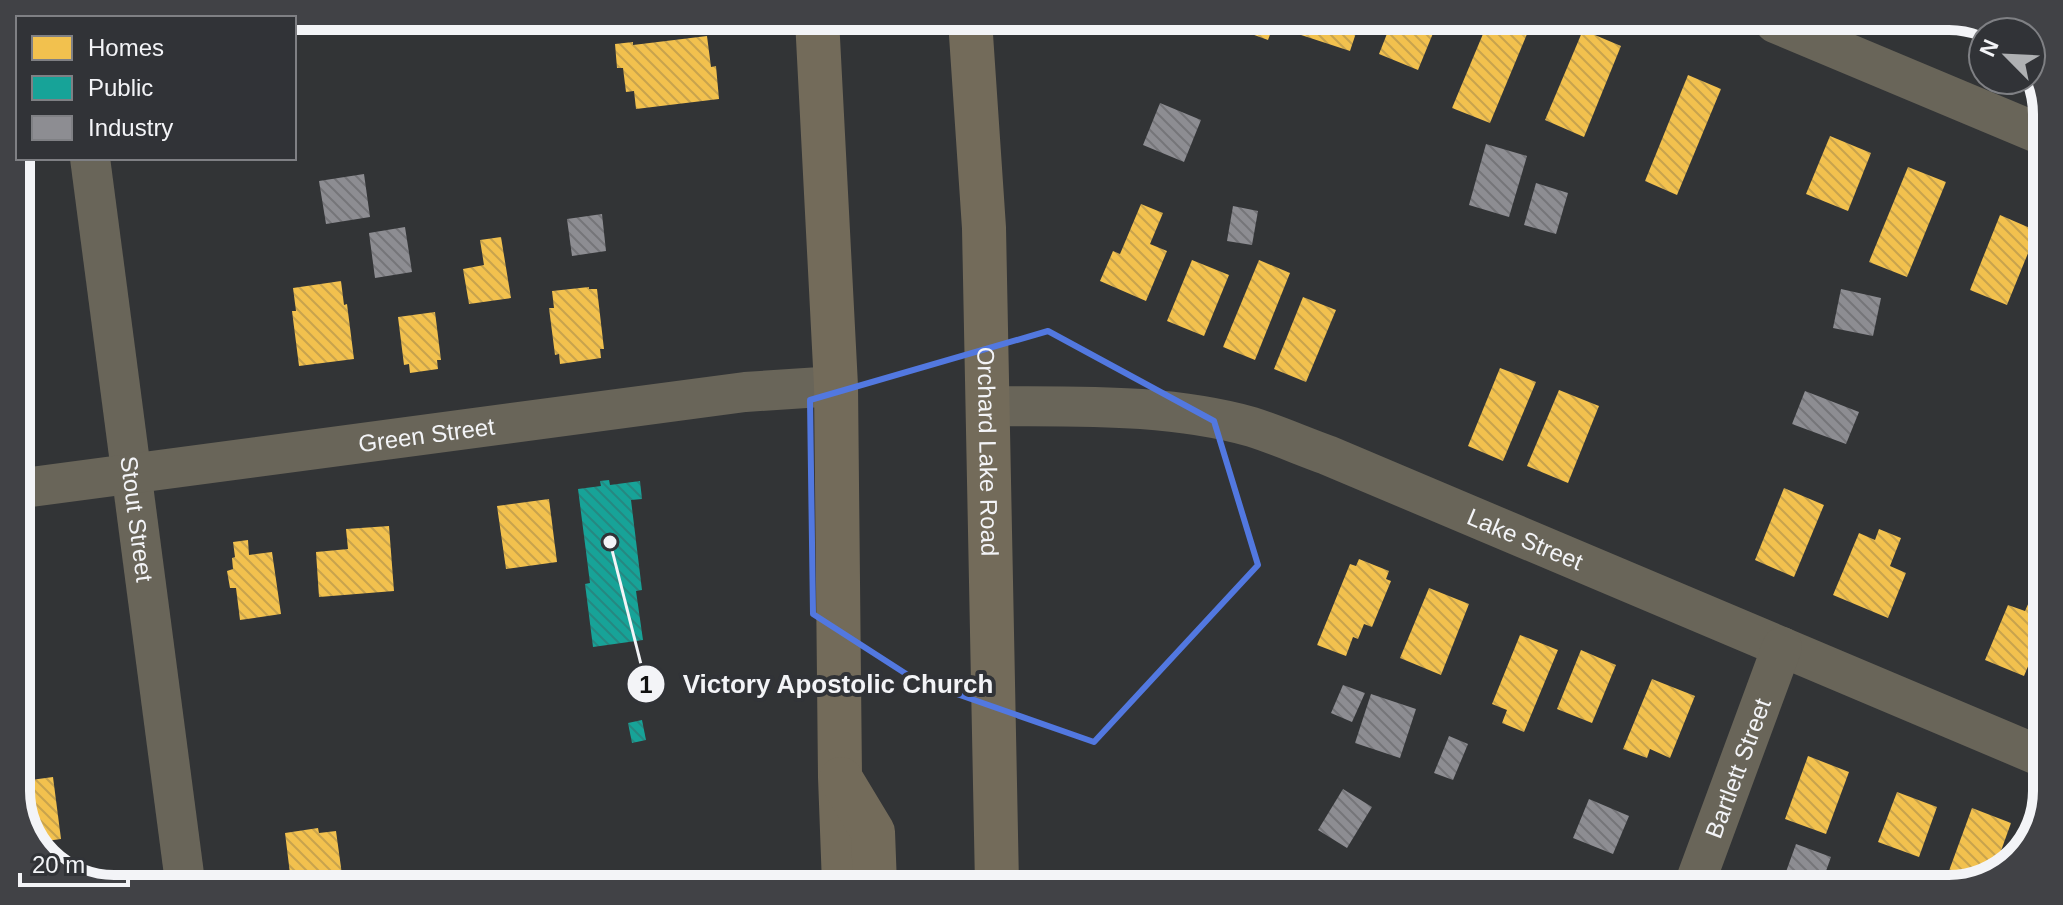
<svg xmlns="http://www.w3.org/2000/svg" width="2063" height="905" font-family="Helvetica,sans-serif">
<defs>
<pattern id="homes-back-hatch" width="6" height="6" patternUnits="userSpaceOnUse" patternTransform="scale(2)"><rect width="6" height="6" fill="#f2c14e"/><path d="M-1 5l2 2M0 0l6 6M5-1l2 2" fill="none" stroke="#c8a34d"/></pattern>
<pattern id="public-back-hatch" width="6" height="6" patternUnits="userSpaceOnUse" patternTransform="scale(2)"><rect width="6" height="6" fill="#17a398"/><path d="M-1 5l2 2M0 0l6 6M5-1l2 2" fill="none" stroke="#268881"/></pattern>
<pattern id="industry-back-hatch" width="6" height="6" patternUnits="userSpaceOnUse" patternTransform="scale(2)"><rect width="6" height="6" fill="#8d8d92"/><path d="M-1 5l2 2M0 0l6 6M5-1l2 2" fill="none" stroke="#757579"/></pattern>
</defs>
<rect width="100%" height="100%" fill="#323436"/>
<g fill="url(#homes-back-hatch)">
<path d="M1238,21H1275L1268,40L1235,28Z"/>
<path d="M1299,21H1360L1350,51L1295,33Z"/>
<path d="M1392,21H1438L1418,70L1379,54Z"/>
<path d="M1488,22H1532L1490,123L1452,108Z"/>
<path d="M1583,30L1621,46L1584,137L1545,120Z"/>
<path d="M707,36L711,67L716,66L719,99L636,109L634,91L626,92L623,68H617L615,44L633,42V45Z"/>
<path d="M1688,75L1721,89L1677,195L1645,181Z"/>
<path d="M1830,136L1871,153L1848,211L1806,194Z"/>
<path d="M1908,167L1946,182L1907,277L1869,262Z"/>
<path d="M1141,204L1163,213L1150,244L1167,251L1146,301L1100,281L1113,251L1120,254Z"/>
<path d="M2000,215L2037,231L2007,305L1970,290Z"/>
<path d="M501,237L511,298L469,304L463,269L484,265L480,240Z"/>
<path d="M1192,260L1229,275L1204,336L1167,321Z"/>
<path d="M1259,260L1290,273L1255,360L1223,347Z"/>
<path d="M341,281L344,305L347,304L354,359L299,366L292,311H296L293,288Z"/>
<path d="M589,287V289H597L604,349H600L601,358L560,364L559,354L555,355L549,308H554L552,291Z"/>
<path d="M1303,297L1336,310L1306,382L1274,369Z"/>
<path d="M435,312L441,360H437L438,369L410,373L409,364L404,365L398,317Z"/>
<path d="M1500,368L1536,382L1503,461L1468,446Z"/>
<path d="M1559,390L1599,406L1568,483L1527,466Z"/>
<path d="M1784,488L1824,505L1794,577L1755,560Z"/>
<path d="M549,499L557,562L506,569L497,506Z"/>
<path d="M389,526L394,591L319,597L316,552L348,549L346,529Z"/>
<path d="M1879,529L1901,538L1890,566L1906,573L1888,618L1833,595L1859,533L1875,540Z"/>
<path d="M248,540L249,555L272,552L281,614L240,620L236,588H230L227,571L233,569L232,558L235,557L233,542Z"/>
<path d="M1359,559L1389,571L1386,579L1391,581L1372,627L1364,624L1358,639L1353,637L1346,656L1317,645L1350,564L1356,566Z"/>
<path d="M1429,588L1469,604L1441,675L1400,658Z"/>
<path d="M2033,593L2042,597L2041,635L2024,676L1985,660L2008,605L2025,611Z"/>
<path d="M1520,635L1558,650L1524,732L1502,723L1507,710L1492,704Z"/>
<path d="M1581,650L1616,665L1592,723L1557,709Z"/>
<path d="M1652,679L1695,696L1670,758L1650,749L1647,758L1623,749Z"/>
<path d="M1808,756L1849,772L1826,834L1785,819Z"/>
<path d="M53,777L61,839L32,843L16,797V782Z"/>
<path d="M1897,792L1937,807L1919,857L1878,842Z"/>
<path d="M1972,808L2011,823L1992,876L1962,885L1946,879Z"/>
<path d="M318,828L319,833L336,831L343,882H291L285,833Z"/>
</g>
<g fill="url(#public-back-hatch)">
<path d="M609,480L610,485L640,481L642,499L631,500L642,590L636,591L643,640L593,647L585,584L590,583L578,489L601,486L600,481Z"/>
<path d="M642,720L646,740L632,743L628,723Z"/>
</g>
<g fill="url(#industry-back-hatch)">
<path d="M1160,103L1201,120L1184,162L1143,145Z"/>
<path d="M1486,144L1527,156L1509,217L1469,205Z"/>
<path d="M364,174L370,217L326,224L319,181Z"/>
<path d="M1536,183L1568,193L1556,234L1524,225Z"/>
<path d="M1233,206L1258,211L1252,245L1227,241Z"/>
<path d="M602,214L606,251L572,256L567,219Z"/>
<path d="M405,227L412,272L375,278L369,233Z"/>
<path d="M1841,289L1881,298L1873,336L1833,328Z"/>
<path d="M1805,391L1859,412L1846,444L1792,424Z"/>
<path d="M1343,685L1365,693L1352,722L1331,713Z"/>
<path d="M1371,694L1416,709L1400,758L1355,743Z"/>
<path d="M1449,736L1468,744L1453,780L1434,773Z"/>
<path d="M1343,789L1372,807L1347,848L1318,830Z"/>
<path d="M1589,799L1629,816L1613,854L1573,838Z"/>
<path d="M1796,844L1831,857L1820,888H1797L1782,883Z"/>
<path d="M419,876L420,883H387V881Z"/>
</g>
<g fill="none" stroke-linecap="round" stroke-linejoin="round">
<g stroke="#696559" stroke-width="40">
<path d="M1775,23L2047,137"/>
<path id="s1" d="M90,158L185,882"/>
<path id="s2" d="M989,406C1076,407 1167,403 1252,427C1277,435 1302,446 1327,455L2040,756"/>
<path id="s3" d="M16,489L745,392L836,386"/>
<path id="s4" d="M1693,888L1782,647"/>
</g>
<g stroke="#736b5a" stroke-width="44">
<path d="M817,19L836,386L840,777L844,884"/>
<path id="s5" d="M970,20L984,228L997,885"/>
<path d="M841,779L873,832L875,885"/>
</g>
</g>
<path fill="none" stroke="#5278e0" stroke-width="6" stroke-linejoin="round" d="M1048,331L1214,421L1258,565L1094,742L914,679L813,614L810,400Z"/>
<g text-anchor="middle" dominant-baseline="central" stroke-width="8" stroke-linejoin="round" paint-order="stroke">
<g font-size="24" fill="#f3f4f7" stroke="#313337">
<text stroke="none"><textPath href="#s3" startOffset="414">Green Street</textPath></text>
<text stroke="none"><textPath href="#s5" startOffset="432">Orchard Lake Road</textPath></text>
<text stroke="none"><textPath href="#s1" startOffset="364">Stout Street</textPath></text>
<text stroke="none"><textPath href="#s2" startOffset="560">Lake Street</textPath></text>
<text stroke="none"><textPath href="#s4" startOffset="128">Bartlett Street</textPath></text>
</g>
</g>
<path d="M0 0H2063V905H0ZM114 30H1949A84 84 0 0 1 2033 114V791A84 84 0 0 1 1949 875H114A84 84 0 0 1 30 791V114A84 84 0 0 1 114 30Z" fill="#414246" fill-rule="evenodd"/>
<path fill="none" stroke="#f3f4f7" stroke-width="10" d="M114 30H1949A84 84 0 0 1 2033 114V791A84 84 0 0 1 1949 875H114A84 84 0 0 1 30 791V114A84 84 0 0 1 114 30Z"/>
<path fill="none" stroke="#f3f4f7" stroke-width="3" d="M610 542L646 684"/>
<g fill="#f3f4f7" stroke="#313337" stroke-width="3">
<circle cx="610" cy="542" r="8"/>
<circle cx="646" cy="684" r="20"/>
</g>
<g font-size="24" text-anchor="middle" font-weight="bold" fill="#111">
<text x="646" y="693">1</text>
</g>
<g font-size="26" text-anchor="middle" font-weight="bold" fill="#f3f4f7" stroke="#313337" stroke-width="8" stroke-linejoin="round" paint-order="stroke">
<text x="838" y="693">Victory Apostolic Church</text>
</g>
<rect x="16" y="16" width="280" height="144" fill="#313337" stroke="#7f8084" stroke-width="2"/>
<rect x="32" y="36" width="40" height="24" fill="#f2c14e" stroke="#7f8084" stroke-width="2"/>
<text x="88" y="56" font-size="24" fill="#f3f4f7">Homes</text>
<rect x="32" y="76" width="40" height="24" fill="#17a398" stroke="#7f8084" stroke-width="2"/>
<text x="88" y="96" font-size="24" fill="#f3f4f7">Public</text>
<rect x="32" y="116" width="40" height="24" fill="#8d8d92" stroke="#7f8084" stroke-width="2"/>
<text x="88" y="136" font-size="24" fill="#f3f4f7">Industry</text>
<g transform="translate(2007 56) rotate(294)"><circle r="38" fill="#313337" stroke="#7f8084" stroke-width="2"/>
<path d="M0-6L14 30L0 20L-14 30Z" fill="#afb1b3"/>
<text y="-12" font-size="22" font-weight="bold" text-anchor="middle" fill="#f3f4f7">N</text>
</g>
<path d="M20 873v12h108v-12" fill="none" stroke="#f3f4f7" stroke-width="4"/>
<text x="32" y="873" font-size="24" fill="#f3f4f7" stroke="#313337" stroke-width="6" paint-order="stroke">20 m</text>
</svg>
